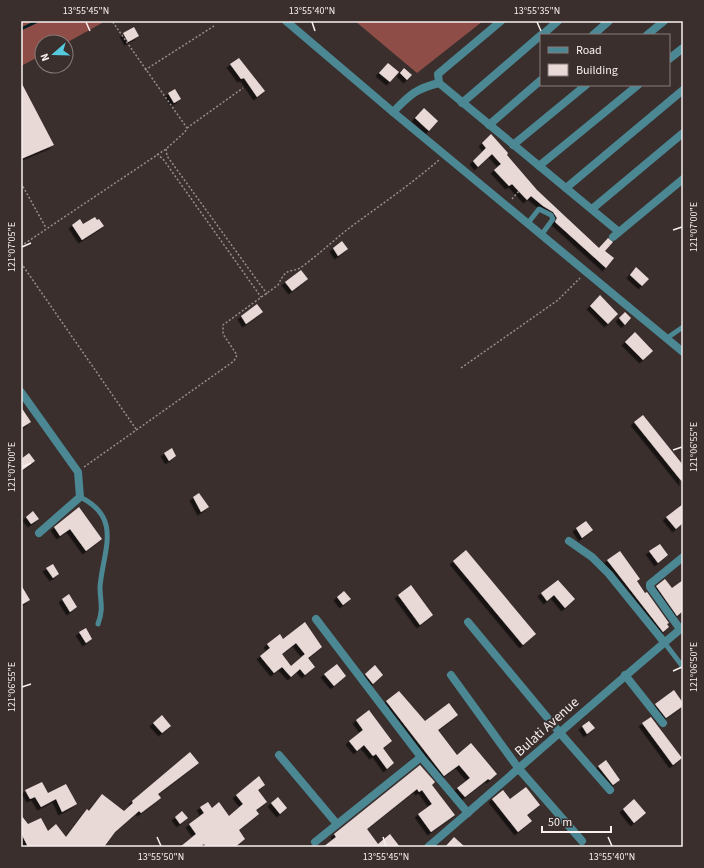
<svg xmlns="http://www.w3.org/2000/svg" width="704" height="868" font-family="'Source Sans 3',sans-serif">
<defs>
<filter id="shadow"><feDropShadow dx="-3.5" dy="3.5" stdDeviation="0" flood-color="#0009"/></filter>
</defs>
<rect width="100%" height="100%" fill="#3a2f2d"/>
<g fill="#8e4e47">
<path d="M21,21H102V23L66,43L42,42V55L21,66Z"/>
<path d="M355,21H483L417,73Z"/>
</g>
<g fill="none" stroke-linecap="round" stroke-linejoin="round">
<path stroke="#011c21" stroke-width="3" d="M21,29L38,21"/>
</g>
<g fill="#e8d9d7" filter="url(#shadow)">
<path d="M134,27L139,36L128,42L123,33Z"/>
<path d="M239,58L265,91L257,97L244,78L241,79L230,64Z"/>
<path d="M388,63L399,72L390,82L379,73Z"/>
<path d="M404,68L412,75L407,80L400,73Z"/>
<path d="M21,82L54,145L21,159Z"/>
<path d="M175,89L181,99L174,103L168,93Z"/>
<path d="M424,108L438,121L429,131L415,118Z"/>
<path d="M491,134L508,153L507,155L537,190L599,248L608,238L613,242L605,251L614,258L606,268L555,222L557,218L553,212L543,206L531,196L527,200L512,184L509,186L494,170L501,164L492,154L478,167L473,161L486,148L482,143Z"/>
<path d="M95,217L97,220L99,219L104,226L82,240L72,225L80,219L83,224Z"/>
<path d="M342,241L348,249L338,256L333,248Z"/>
<path d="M636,267L649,279L642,286L630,275Z"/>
<path d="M301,270L308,279L292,291L285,282Z"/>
<path d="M600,295L618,314L608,324L590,306Z"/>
<path d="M257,304L263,312L246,324L241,316Z"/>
<path d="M625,312L631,318L625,325L619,318Z"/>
<path d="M635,332L653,351L643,360L625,342Z"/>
<path d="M21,407L31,422L21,428Z"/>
<path d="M643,415L683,465V483L634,422Z"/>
<path d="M172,448L176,456L169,461L164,453Z"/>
<path d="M29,453L35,461L21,471V459Z"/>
<path d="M199,493L209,507L201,512L193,497Z"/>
<path d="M683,504V523L676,529L666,517Z"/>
<path d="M79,507L102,539L86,551L70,529L60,536L54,527Z"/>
<path d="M33,511L39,519L31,524L26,517Z"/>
<path d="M586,521L593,530L582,538L576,528Z"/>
<path d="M660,544L668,555L658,563L649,551Z"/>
<path d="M466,550L536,634L523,645L453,561Z"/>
<path d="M620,551L640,579L637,581L645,593L647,592L669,623L667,624L669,627L663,632L607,560Z"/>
<path d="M53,564L59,574L53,578L46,568Z"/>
<path d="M665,579L672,588L683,580V611L677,616L656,586Z"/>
<path d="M558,580L575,599L565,608L554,595L547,601L541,593Z"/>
<path d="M21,585L30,600L21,605Z"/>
<path d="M411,585L433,615L420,625L398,595Z"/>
<path d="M344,591L351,599L343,605L337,597Z"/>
<path d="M69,594L77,607L70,612L62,599Z"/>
<path d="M305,622L322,647L308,658L296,643L282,654L291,666L305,654L315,667L305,675L300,669L291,677L282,667L274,673L260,656L270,648L267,644L280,634L283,639Z"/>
<path d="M86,628L92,639L86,643L79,632Z"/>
<path d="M337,664L346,676L334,686L324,674Z"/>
<path d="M375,665L383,675L373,684L365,674Z"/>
<path d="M674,690L683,703V706L666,718L655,704Z"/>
<path d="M399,691L425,721L449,703L458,715L438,730L457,755L471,743L497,774L490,780L488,779L465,797L457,788L470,778L459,765L444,776L386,701Z"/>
<path d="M369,710L392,741L383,748L394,763L387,769L376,754L373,756L364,745L357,751L349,741L363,730L356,720Z"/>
<path d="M162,715L171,726L162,733L153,723Z"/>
<path d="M651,717L682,758L673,765L642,723Z"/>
<path d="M589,721L595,728L587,734L582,726Z"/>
<path d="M190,752L199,763L158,794L161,798L141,813L139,811L115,832L104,847H28L21,833V815L28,824L41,818L48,831L56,824L66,837L87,809L89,811L102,794L124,811L133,803L132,801Z"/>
<path d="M606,760L620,780L613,785L598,766Z"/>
<path d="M420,765L435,782L432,785L455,815L431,832L418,814L432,804L422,790L419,792L417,789L367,829L378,844L390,834L400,847H323L336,837L334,834Z"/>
<path d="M259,776L265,785L258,790L267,802L256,810L259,814L239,830L245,839L235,847H206L204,844L199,847H180L196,834L189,824L204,813L200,807L208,802L212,808L219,802L229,816L243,804L236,795Z"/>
<path d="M42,782L48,793L66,784L77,804L62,812L56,799L41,807L35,797L30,799L25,790Z"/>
<path d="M526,787L540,805L527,815L532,821L518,832L492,799L503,790L510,799Z"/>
<path d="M278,797L287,808L280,814L271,803Z"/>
<path d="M634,799L646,813L634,823L623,809Z"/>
<path d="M182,811L188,818L180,824L175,817Z"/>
<path d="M454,837L465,847H445Z"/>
</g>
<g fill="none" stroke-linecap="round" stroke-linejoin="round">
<g stroke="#978e8d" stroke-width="1.5" stroke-dasharray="2 2" stroke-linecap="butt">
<path d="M145,70L214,26"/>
<path d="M187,128L243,88"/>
<path d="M166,149L167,156L267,294"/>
<path d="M157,154L163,159L261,297"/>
<path d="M21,183L46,228"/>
<path d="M512,199L519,191"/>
<path d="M21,246L166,149L185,132L187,128L112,21"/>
<path d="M21,263L136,429"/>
<path d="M461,368L558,300L580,278"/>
<path d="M84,467L234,361L237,355L223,334V325L278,285C288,264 291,275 303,266C319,254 333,241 348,229C379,206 410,185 439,160"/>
</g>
<g stroke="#4b8894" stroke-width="5">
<path d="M528,223L539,209L551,215L553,219L542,234"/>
<path d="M667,338L683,327"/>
<path d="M80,497C123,518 103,550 100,587C100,602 104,608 98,624"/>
<path d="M664,642L683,667"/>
</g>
<g stroke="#4b8894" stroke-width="8">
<path d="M286,21L393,112L683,352"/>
<path d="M501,21L438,74L439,83L619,232"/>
<path d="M542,35L558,21"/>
<path d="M593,35L609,21"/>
<path d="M647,35L664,21"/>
<path d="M669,59L683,48"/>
<path d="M462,103L541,35"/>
<path d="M393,112C410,95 415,89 439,83"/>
<path d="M489,125L541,80"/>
<path d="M513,145L586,85"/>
<path d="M539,166L638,85"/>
<path d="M566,188L683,90"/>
<path d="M592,209L683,133"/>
<path d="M613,237L683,179"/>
<path d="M21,392L78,472L80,497L39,533"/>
<path d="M569,541L592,557L609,574L664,642"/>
<path d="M316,619L421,757L468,813"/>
<path d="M468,622L560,733L610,790"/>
<path d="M680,629L650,587V584L683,557"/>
<path d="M451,675L519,769L582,841"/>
<path d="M625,675L663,723"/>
<path d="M279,755L337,824"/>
<path d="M315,842L421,757"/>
</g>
<path stroke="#4b8894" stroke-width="8" d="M428,847C513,774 597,699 683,627"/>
</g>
<path fill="none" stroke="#f7f0ef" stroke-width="1.5" d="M86,22L90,31M312,22L315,31M537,22L541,31M673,230L682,227M22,247L31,243M673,450L682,447M22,467L31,463M673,671L682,667M22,687L31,684M157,837L161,846M383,837L386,846M608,837L612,846"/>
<g text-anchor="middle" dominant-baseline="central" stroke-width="4" stroke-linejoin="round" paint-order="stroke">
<g font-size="14" fill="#f7f0ef" stroke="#3a2f2d">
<text transform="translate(547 727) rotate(-42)">Bulati Avenue</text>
</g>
</g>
<rect width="704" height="868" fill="none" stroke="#3a2f2d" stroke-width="44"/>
<rect x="540" y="34" width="130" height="52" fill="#3a2f2d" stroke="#867c7b"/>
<rect x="548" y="47" width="20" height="6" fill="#4b8894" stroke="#867c7b"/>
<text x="576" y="54" font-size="12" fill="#f7f0ef">Road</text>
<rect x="548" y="64" width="20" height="12" fill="#e8d9d7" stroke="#867c7b"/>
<text x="576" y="74" font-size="12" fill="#f7f0ef">Building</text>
<g transform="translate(54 54) rotate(250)"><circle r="19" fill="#3a2f2d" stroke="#867c7b"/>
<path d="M0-3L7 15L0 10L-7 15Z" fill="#55cadf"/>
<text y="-6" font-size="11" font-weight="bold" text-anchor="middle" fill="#f7f0ef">N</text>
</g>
<path d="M542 826v6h69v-6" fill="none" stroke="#f7f0ef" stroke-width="2"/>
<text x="548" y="826" font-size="12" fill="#f7f0ef" stroke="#3a2f2d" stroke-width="3" paint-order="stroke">50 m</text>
<rect x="22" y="22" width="660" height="824" fill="none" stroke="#f7f0ef" stroke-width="1.5"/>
<g font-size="10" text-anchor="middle" fill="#f7f0ef">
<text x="86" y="14">13°55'45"N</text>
<text x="312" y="14">13°55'40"N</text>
<text x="537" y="14">13°55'35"N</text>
<text transform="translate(693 227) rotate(-90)" y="4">121°07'00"E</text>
<text transform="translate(11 247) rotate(-90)" y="4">121°07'05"E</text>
<text transform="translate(693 447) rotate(-90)" y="4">121°06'55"E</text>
<text transform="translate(11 467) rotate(-90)" y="4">121°07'00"E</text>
<text transform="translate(693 667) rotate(-90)" y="4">121°06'50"E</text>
<text transform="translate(11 687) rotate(-90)" y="4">121°06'55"E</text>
<text x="161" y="860">13°55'50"N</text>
<text x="386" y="860">13°55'45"N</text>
<text x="612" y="860">13°55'40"N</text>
</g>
</svg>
